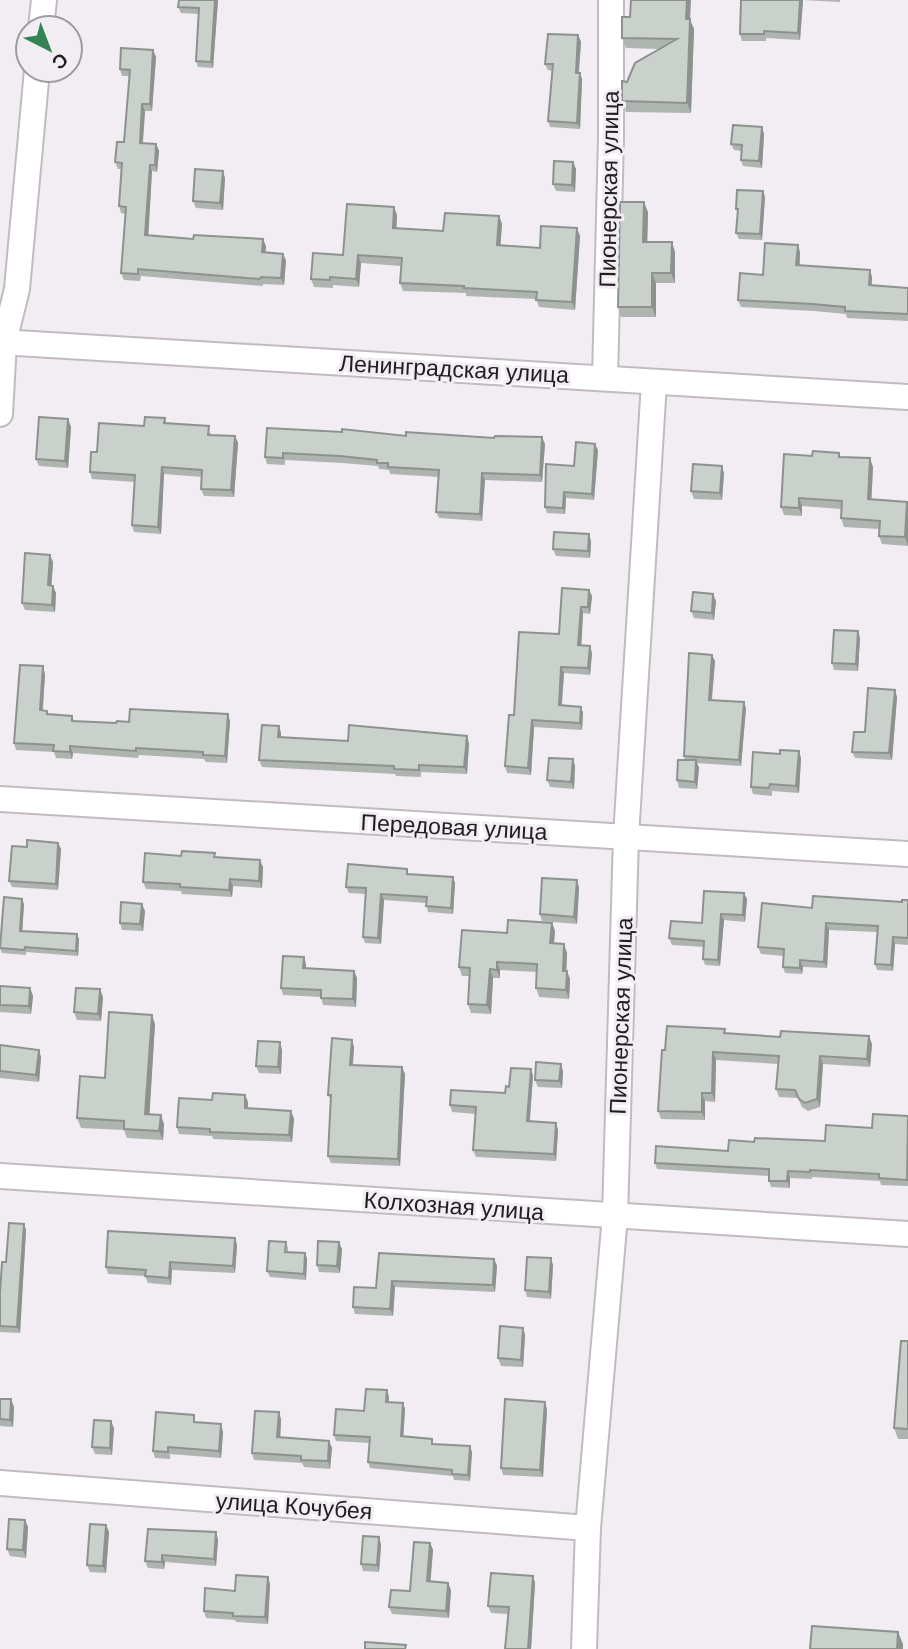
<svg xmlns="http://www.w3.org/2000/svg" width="908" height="1649" font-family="'DM Sans',sans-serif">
<rect width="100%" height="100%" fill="#f2ecf3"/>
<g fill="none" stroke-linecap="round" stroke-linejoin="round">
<defs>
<g id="minor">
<path d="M41,28L44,0"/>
<path d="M0,342L908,397"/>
<path d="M605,378L611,137V0"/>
<path d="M0,414L4,342L17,289L37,70"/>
<path d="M0,799L908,854"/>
<path d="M0,1176L908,1234"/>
<path d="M0,1483L588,1528"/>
<path d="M584,1649L588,1528L615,1216L626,837L654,382"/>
</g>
</defs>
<use href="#minor" stroke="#c1bbc1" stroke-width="28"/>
<use href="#minor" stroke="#fff" stroke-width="24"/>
</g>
<g fill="#aeb4af">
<path d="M179,0H218L213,68L198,67L196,61L199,14L181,13L178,7Z"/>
<path d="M741,0H840V2L803,0L800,40L766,38V41H742L740,34Z"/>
<path d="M630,17L690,20L694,29L691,113L626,112L622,101L627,82L660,49L626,48L622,38Z"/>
<path d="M578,35L581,42L579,73L582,79L580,129L550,127L548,121L553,71L548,70L545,64Z"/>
<path d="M153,50L156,57L152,111H145L143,144H156L159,151L157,172L152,171L148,235L266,246L265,252L286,260L284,285L263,284V286L141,276L140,281L124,280L121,273L125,214L121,213L119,206L121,169H118L115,162L124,142L130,76H122L120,69Z"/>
<path d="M762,127L764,134L762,168L743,166L741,160V151L734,150L731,144Z"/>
<path d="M573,162L576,169L575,192L556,191L553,184Z"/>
<path d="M225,178L223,210L196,208L193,201Z"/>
<path d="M765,197L762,240L739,239L736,233L738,214L736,209Z"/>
<path d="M648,212L647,242L675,252V283H656V317H621L618,307Z"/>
<path d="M397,215L396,228L443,231L499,216L502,224L500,245L540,248L580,236L575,310L539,307L536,299L466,296V293L403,291L400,283L401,266L361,263L359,287L333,285V288L314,287L311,279Z"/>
<path d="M800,252V265L872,277V285L908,288V321L847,318L846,314L814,311L741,307L738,300L763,275Z"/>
<path d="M165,418L167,424L211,433V435L235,436L238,443L234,497L204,496L201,489L202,477L164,474L161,534L134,532L132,525L135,482L92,479L90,472L97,452L144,426Z"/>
<path d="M68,419L71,427L68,468L39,466L36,459Z"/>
<path d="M267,428L545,444L542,482L485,480L482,521L439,518L436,512L439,477L390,474L389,470L379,469L378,466L343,463L285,460V465L267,464L265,457Z"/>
<path d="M598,450L594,500L566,498L565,514L547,513L545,507L574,466Z"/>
<path d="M841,457L873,467L871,500L907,502L908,546L882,544L879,536V529L844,527L841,518V509L802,506V516L784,515L781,507Z"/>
<path d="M724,473L722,500L694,499L691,491Z"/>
<path d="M591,541L590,558L556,556L553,549Z"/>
<path d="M53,562L51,586L56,593L55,612L25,610L22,603Z"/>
<path d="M589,590L592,596L590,614L583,613L581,646L592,653L590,675L564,673L562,705L581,707L583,713L582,730L534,727L531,775L507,773L505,766L514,715L559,634Z"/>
<path d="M716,601L714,620L694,618L691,611Z"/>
<path d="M860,638L858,671L834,670L832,663Z"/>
<path d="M715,661L712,700L746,708L741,766L697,763L699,768L697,789L679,788L677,780L685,760L684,756Z"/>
<path d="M45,674L43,710L47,711L48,714L72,716L74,721L116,723L129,722L230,721L227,763L206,762L204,759L139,755L138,758L73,753L72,759L56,758L54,752L16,750L14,743Z"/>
<path d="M897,697L892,760L855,758L852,752L865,732Z"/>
<path d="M279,726L281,733V737L348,741L469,743L467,774L421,772V777L396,776L395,774L262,767L259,760Z"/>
<path d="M801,758L799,793L772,791V796L753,794L751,787Z"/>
<path d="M573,759L575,766L574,789L550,787L547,780Z"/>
<path d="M58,843L61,849L58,890L12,887L9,881L27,847Z"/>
<path d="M216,857L263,867L262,888L233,886L232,897L182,894L181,891L146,889L143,882Z"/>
<path d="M409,874L455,883L453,914L428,912L426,903L384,900L381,944L365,943L363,937L366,894L349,893L346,887Z"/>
<path d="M579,887L577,924L542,921L540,914Z"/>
<path d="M744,893L747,899L745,922L724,920L720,966L705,965L703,959L704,947L672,945L669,938L702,923Z"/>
<path d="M908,900V945L895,944L893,971L877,970L875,964L877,932L829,930L827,968L803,967L802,974L785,973L783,967V956L761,954L758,947L812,908L902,902Z"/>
<path d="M24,904L22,931L79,939L78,956L26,952V955L2,953L0,948Z"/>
<path d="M145,911L143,931L122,930L120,923Z"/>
<path d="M552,923L555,931L554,944L567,953L566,971L570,979L569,999L539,997L536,988L537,972L500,970V978H493L491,1014L471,1013L468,1004L469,976H462L459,967L507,933Z"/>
<path d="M306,964V968L354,971L357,978L356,1007L323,1005L321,997L283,995L281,988Z"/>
<path d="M0,986L30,988L33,996L31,1014L0,1012Z"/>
<path d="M103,997L101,1021L77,1020L74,1012Z"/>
<path d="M155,1024L149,1114L164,1124L163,1140L127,1138L124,1130L81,1128L77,1118L105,1078Z"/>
<path d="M725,1029L726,1033L872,1044L870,1067L823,1064L820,1107L808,1111L802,1107L798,1098L779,1097L776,1089L778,1064L716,1060L715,1102L705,1101V1120L661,1119L658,1111L665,1050Z"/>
<path d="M352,1040L354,1047L353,1065L405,1074L400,1166L331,1163L328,1156L331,1101L328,1095Z"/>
<path d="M0,1045L41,1057L39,1082L0,1078Z"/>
<path d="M282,1050L281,1074L259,1073L256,1066Z"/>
<path d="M531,1069L533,1076L530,1121L556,1123L558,1130L556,1161L476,1157L473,1150L476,1114L452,1112L450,1105L505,1093L509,1087Z"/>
<path d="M563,1071L562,1088L538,1087L535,1080Z"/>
<path d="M245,1095L248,1102V1109L291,1111L294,1119L292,1142L213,1139L212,1136L179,1134L177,1127L212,1100Z"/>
<path d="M908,1116V1186L881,1185L880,1181L812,1177V1179L790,1178V1188L771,1187L769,1181V1176L657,1169L655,1163L728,1151L754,1142L825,1141L872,1128Z"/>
<path d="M26,1230L20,1333L0,1332V1293L6,1262Z"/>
<path d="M235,1238L237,1245L235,1273L172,1270L171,1285L148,1283L145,1276L108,1274L106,1267Z"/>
<path d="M286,1242L288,1248V1252L305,1253L307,1259L306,1280L270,1277L267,1271Z"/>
<path d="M342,1249L340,1273L319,1272L317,1265Z"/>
<path d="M379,1253L494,1259L497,1266L495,1292L395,1287L393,1316L355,1314L353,1307L376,1288Z"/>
<path d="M553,1265L551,1299L527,1297L525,1290Z"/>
<path d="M523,1328L525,1335L523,1367L501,1366L498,1358Z"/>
<path d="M908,1341V1439H898L894,1428Z"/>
<path d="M387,1390L389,1397V1402L403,1403L405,1409L403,1437L472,1452L470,1481L454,1480L453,1476L370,1468L368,1462L369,1443L336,1441L334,1435L364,1411Z"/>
<path d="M0,1399L14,1407L13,1427L0,1426Z"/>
<path d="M547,1409L543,1477L503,1475L501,1468Z"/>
<path d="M281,1419L280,1437L329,1441L332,1448L330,1469L304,1467L302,1463L254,1460L252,1453Z"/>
<path d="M197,1423L223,1432L221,1458L170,1454V1459L155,1458L153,1451Z"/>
<path d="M114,1428L112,1455L95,1454L92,1447Z"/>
<path d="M25,1520L28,1527L26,1558L10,1556L7,1549Z"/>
<path d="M106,1525L109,1532L106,1573L90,1572L87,1565Z"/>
<path d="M216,1532L218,1540L216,1566L165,1562L164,1569L148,1568L145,1561Z"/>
<path d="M379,1537L381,1545L379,1572L363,1571L361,1564Z"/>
<path d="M430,1543L433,1550L430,1581L448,1583L451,1590L449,1618L392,1614L389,1607L410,1591Z"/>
<path d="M533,1576L535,1583L531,1649H505L508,1614L491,1613L488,1606Z"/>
<path d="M270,1584L268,1624L236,1622L235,1620L206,1618L204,1611L235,1591Z"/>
</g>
<g fill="#8d928f">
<path d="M215,0H218L213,68L211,62Z"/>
<path d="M687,0H691L690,20L694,29L691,113L687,103Z"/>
<path d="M800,0H803L800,40L798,33Z"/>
<path d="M578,35L581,42L578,79L576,73Z"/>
<path d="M153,50L156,57L152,111L150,104Z"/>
<path d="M580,73L582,79L580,129L577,123Z"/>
<path d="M142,104L145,111L142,150L140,143Z"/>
<path d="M762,127L764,134L762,168L759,161Z"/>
<path d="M156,144L159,151L157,172L155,165Z"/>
<path d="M573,162L576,169L575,192L572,185Z"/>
<path d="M150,165L152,171L148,242L145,235Z"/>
<path d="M223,171L225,178L223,210L220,203Z"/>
<path d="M763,191L765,197L762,240L760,234Z"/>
<path d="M644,202L648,212L647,252L643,242Z"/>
<path d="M394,207L397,215L396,236L393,228Z"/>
<path d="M499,216L502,224L500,253L497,245Z"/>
<path d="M577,228L580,236L575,310L572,302Z"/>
<path d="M263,239L266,246L265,259L262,252Z"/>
<path d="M672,242L675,252V283L671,273Z"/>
<path d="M798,245L800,252L799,272L796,265Z"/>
<path d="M283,254L286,260L284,285L281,278Z"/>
<path d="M358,255L361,263L359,287L356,279Z"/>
<path d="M870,270L872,277L871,292L869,285Z"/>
<path d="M652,273L656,283V317L652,307Z"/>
<path d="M68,419L71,427L68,468L65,461Z"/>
<path d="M235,436L238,443L234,497L231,490Z"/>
<path d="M542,437L545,444L542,482L540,475Z"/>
<path d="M595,444L598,450L594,500L592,494Z"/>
<path d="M870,458L873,467L871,508L868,499Z"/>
<path d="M722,466L724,473L722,500L720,493Z"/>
<path d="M162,467L164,474L161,534L158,527Z"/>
<path d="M482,473L485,480L482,521L480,514Z"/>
<path d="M564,492L566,498L565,514L563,508Z"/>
<path d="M799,498L802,506V516L799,508Z"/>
<path d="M907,502L908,504V546L905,537Z"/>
<path d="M589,534L591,541L590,558L588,551Z"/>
<path d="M50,555L53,562L51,593L48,585Z"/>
<path d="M53,586L56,593L55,612L52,605Z"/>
<path d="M589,590L592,596L590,614L588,607Z"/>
<path d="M713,594L716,601L714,620L712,613Z"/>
<path d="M581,607L583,613L581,652L578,645Z"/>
<path d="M858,631L860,638L858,671L856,664Z"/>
<path d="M590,646L592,653L590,675L588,668Z"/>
<path d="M712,655L715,661L711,706L709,700Z"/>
<path d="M43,666L45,674L42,717L40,710Z"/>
<path d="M561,667L564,673L561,712L559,705Z"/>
<path d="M895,690L897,697L892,760L889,753Z"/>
<path d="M744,702L746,708L741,766L739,760Z"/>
<path d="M581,707L583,713L582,730L580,723Z"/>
<path d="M228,714L230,721L227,763L225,756Z"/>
<path d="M532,720L534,727L531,775L528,768Z"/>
<path d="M279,726L281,733V744L278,737Z"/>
<path d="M467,736L469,743L467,774L464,767Z"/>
<path d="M70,746L73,753L72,759L70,752Z"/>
<path d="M799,751L801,758L799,793L796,786Z"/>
<path d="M573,759L575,766L574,789L571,782Z"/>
<path d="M696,760L699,768L697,789L695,782Z"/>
<path d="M58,843L61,849L58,890L56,884Z"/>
<path d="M260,860L263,867L262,888L259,881Z"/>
<path d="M453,877L455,883L453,914L451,908Z"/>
<path d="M230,879L233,886L232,897L229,890Z"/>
<path d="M577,880L579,887L577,924L574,917Z"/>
<path d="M744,893L747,899L745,922L743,915Z"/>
<path d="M381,894L384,900L381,944L378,938Z"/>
<path d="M22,899L24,904L22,936L20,931Z"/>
<path d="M142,904L145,911L143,931L140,924Z"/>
<path d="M721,914L724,920L720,966L718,960Z"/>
<path d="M552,923L555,931L553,952L550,943Z"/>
<path d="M826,923L829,930L827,968L824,962Z"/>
<path d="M77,934L79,939L78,956L76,951Z"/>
<path d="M893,937L895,944L893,971L891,965Z"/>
<path d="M564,944L567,953L566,979L563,971Z"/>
<path d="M304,957L306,964V975L303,968Z"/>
<path d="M800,960L803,967L802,974L800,968Z"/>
<path d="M497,962L500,970V978L497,970Z"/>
<path d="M490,969L493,978L491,1014L487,1005Z"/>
<path d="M354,971L357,978L356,1007L353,999Z"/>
<path d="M567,971L570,979L569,999L566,990Z"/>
<path d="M30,988L33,996L31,1014L29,1006Z"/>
<path d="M100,989L103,997L101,1021L98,1014Z"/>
<path d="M152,1015L155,1024L149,1123L145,1114Z"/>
<path d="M869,1036L872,1044L870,1067L867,1059Z"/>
<path d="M352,1040L354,1047L352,1072L350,1065Z"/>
<path d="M280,1042L282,1050L281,1074L278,1067Z"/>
<path d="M39,1050L41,1057L39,1082L36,1075Z"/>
<path d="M713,1052L716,1060L715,1102L712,1093Z"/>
<path d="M820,1056L823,1064L820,1107L817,1099Z"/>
<path d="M561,1064L563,1071L562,1088L559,1081Z"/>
<path d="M402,1067L405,1074L400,1166L398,1159Z"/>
<path d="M531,1069L533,1076L529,1128L527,1121Z"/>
<path d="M702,1093L705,1101V1120L702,1112Z"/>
<path d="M245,1095L248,1102L247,1115L245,1108Z"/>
<path d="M291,1111L294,1119L292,1142L289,1135Z"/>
<path d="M161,1115L164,1124L163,1140L159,1131Z"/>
<path d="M556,1123L558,1130L556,1161L554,1154Z"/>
<path d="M788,1171L790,1178V1188L787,1181Z"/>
<path d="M24,1224L26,1230L20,1333L17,1327Z"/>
<path d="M235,1238L237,1245L235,1273L233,1266Z"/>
<path d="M339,1242L342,1249L340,1273L337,1266Z"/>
<path d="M305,1253L307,1259L306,1280L304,1274Z"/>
<path d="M551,1258L553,1265L551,1299L549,1292Z"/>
<path d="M494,1259L497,1266L495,1292L493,1285Z"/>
<path d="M170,1262L172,1270L171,1285L169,1278Z"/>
<path d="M392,1281L395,1287L393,1316L390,1309Z"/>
<path d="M523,1328L525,1335L523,1367L521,1360Z"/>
<path d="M387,1390L389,1397L388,1408L386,1402Z"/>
<path d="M11,1399L14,1407L13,1427L10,1420Z"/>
<path d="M545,1402L547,1409L543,1477L540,1470Z"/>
<path d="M403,1403L405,1409L403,1443L401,1436Z"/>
<path d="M279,1412L281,1419L280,1444L277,1437Z"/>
<path d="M111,1421L114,1428L112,1455L110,1448Z"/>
<path d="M221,1424L223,1432L221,1458L219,1451Z"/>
<path d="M329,1441L332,1448L330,1469L328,1461Z"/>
<path d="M470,1446L472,1452L470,1481L468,1475Z"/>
<path d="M25,1520L28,1527L26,1558L23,1550Z"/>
<path d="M106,1525L109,1532L106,1573L103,1566Z"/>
<path d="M216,1532L218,1540L216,1566L214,1559Z"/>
<path d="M379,1537L381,1545L379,1572L377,1565Z"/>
<path d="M430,1543L433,1550L430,1588L427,1581Z"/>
<path d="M162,1555L165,1562L164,1569L162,1562Z"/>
<path d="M533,1576L535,1583L531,1649H528Z"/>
<path d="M268,1577L270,1584L268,1624L265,1617Z"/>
<path d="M448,1583L451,1590L449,1618L446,1611Z"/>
<path d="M898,1632L903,1644V1649H897Z"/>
</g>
<g fill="#cad1cc" stroke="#8d928f" stroke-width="2">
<path d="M179,0H215L211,62L196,61L199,8L178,7Z"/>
<path d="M631,0H687L686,19H690L687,103L622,101V81L627,82L635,63L677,39L622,38V17H630Z"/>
<path d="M741,0H800L798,33L764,31V34H740Z"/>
<path d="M548,34L578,35L576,73H580L577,123L548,121L553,64H545Z"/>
<path d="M121,48L153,50L150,104H142L140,143L156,144L155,165H150L145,235L193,239L194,235L263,239L262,252L283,254L281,278L261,277L260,279L138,269V274L121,273L126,207L119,206L122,163L115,162L117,142H124L130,70L120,69Z"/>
<path d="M733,125L762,127L759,161L741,160L742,145L731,144Z"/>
<path d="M554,161L573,162L572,185L553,184Z"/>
<path d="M195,169L223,171L220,203L193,201Z"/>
<path d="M737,190L763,191L760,234L736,233L738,209H736Z"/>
<path d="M620,202H644L643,242H672L671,273H652V307H618Z"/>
<path d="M347,204L394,207L393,228L443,231L445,213L499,216L497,245L540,248L541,226L577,228L572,302L536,300L537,292L464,288V286L400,283L402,258L358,255L356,279L330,277V280L311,279L313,253L343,255Z"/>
<path d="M765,243L798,245L796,265L870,270L869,285L908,288V314L845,311V307L812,304L738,300L740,273L763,275Z"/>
<path d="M39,417L68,419L65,461L36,459Z"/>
<path d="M145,417L165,418L164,423L209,426L208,435L235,436L231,490L201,489L202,470L162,467L158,527L132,525L135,475L90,472L91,452H97L99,423L144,426Z"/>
<path d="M267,428L342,432V429L406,436V432L494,438L495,436L542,437L540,475L482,473L480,514L436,512L439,470L388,467V463H377V460L340,456L283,453V458L265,457Z"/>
<path d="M576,442L595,444L592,494L564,492L563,508L545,507L546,464L574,466Z"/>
<path d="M813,451L839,453V457L870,458L868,499L907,502L905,537L879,536L880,521L841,518L842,501L799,498V508L781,507L784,454L812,456Z"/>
<path d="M693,464L722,466L720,493L691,491Z"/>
<path d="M554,532L589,534L588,551L553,549Z"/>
<path d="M25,553L50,555L48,585L53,586L52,605L22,603Z"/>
<path d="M562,588L589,590L588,607H581L578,645L590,646L588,668L561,667L559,705L581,707L580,723L532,720L528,768L505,766L509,715H514L519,632L559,634Z"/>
<path d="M693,592L713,594L712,613L691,611Z"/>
<path d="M834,630L858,631L856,664L832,663Z"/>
<path d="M689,653L712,655L709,700L744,702L739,760L684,756Z"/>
<path d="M20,665L43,666L40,710L47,711V714L72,716V721L116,723L117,721L129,722L130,709L228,714L225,756L203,755V752L136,748V751L70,746V752L53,751L54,745L14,743Z"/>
<path d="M868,688L895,690L889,753L852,752L854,732H865Z"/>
<path d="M262,725L279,726L278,737L348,741L349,725L467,736L464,767L419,765V770L394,769V766L259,760Z"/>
<path d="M780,750L799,751L796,786L770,784L769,788L751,787L753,752L780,754Z"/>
<path d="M549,758L573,759L571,782L547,780Z"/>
<path d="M678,760H696L695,782L677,780Z"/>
<path d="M27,840L58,843L56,884L9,881L12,846L27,847Z"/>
<path d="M182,851L215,853L214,857L260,860L259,881L230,879L229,890L180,887V884L143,882L145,853L181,856Z"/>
<path d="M348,864L407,869V874L453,877L451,908L426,906L427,897L381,894L378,938L363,937L366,888L346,887Z"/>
<path d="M542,878L577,880L574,917L540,914Z"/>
<path d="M704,891L744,893L743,915L721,914L718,960L703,959L704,941L669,938L671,921L702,923Z"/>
<path d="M813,896L902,902V900H908V938L893,937L891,965L875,964L878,926L826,923L824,962L800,960V968L783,967L784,949L758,947L762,903L812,908Z"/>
<path d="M4,897L22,899L20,931L77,934L76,951L25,947L24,950L0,948Z"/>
<path d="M121,902L142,904L140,924L120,923Z"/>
<path d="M508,920L552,923L550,943L564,944L563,971H567L566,990L536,988L537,964L497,962V970L490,969L487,1005L468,1004L470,968L459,967L462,930L507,933Z"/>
<path d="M283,956L304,957L303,968L354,971L353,999L321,998V990L281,988Z"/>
<path d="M0,986L30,988L29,1006L0,1005Z"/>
<path d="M76,988L100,989L98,1014L74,1012Z"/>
<path d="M109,1012L152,1015L145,1114L161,1115L159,1131L124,1129V1121L77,1118L80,1076L105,1078Z"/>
<path d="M667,1026L725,1029L724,1033L780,1037L781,1031L869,1036L867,1059L820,1056L817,1099L805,1103L799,1099L795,1090L776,1089L779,1056L713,1052L712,1093H702V1112L658,1111L662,1050H665Z"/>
<path d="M332,1038L352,1040L350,1065L402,1067L398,1159L328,1156L331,1095H328Z"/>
<path d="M258,1041L280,1042L278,1067L256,1066Z"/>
<path d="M0,1045L39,1050L36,1075L0,1071Z"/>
<path d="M536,1062L561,1064L559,1081L535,1080Z"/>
<path d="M511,1068L531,1069L527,1121L556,1123L554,1154L473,1150L476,1107L450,1105L451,1090L505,1093L506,1086L509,1087Z"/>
<path d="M213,1093L245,1095V1108L291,1111L289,1135L210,1132V1129L177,1127L179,1098L212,1100Z"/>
<path d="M873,1114L908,1116L907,1180L879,1178V1174L810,1170V1172L788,1171L787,1181H769V1169L655,1163L656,1146L728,1151L729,1140L754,1142L755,1138L825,1141L826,1125L872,1128Z"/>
<path d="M9,1223L24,1224L17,1327L0,1326V1293L2,1262H6Z"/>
<path d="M108,1231L235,1238L233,1266L170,1262L169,1278L145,1276L146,1270L106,1267Z"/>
<path d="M269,1241L286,1242L285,1252L305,1253L304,1274L267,1271Z"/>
<path d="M318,1241L339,1242L337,1266L317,1265Z"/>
<path d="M379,1253L494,1259L493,1285L392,1281L390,1309L353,1307L354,1287L376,1288Z"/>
<path d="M527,1257L551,1258L549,1292L525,1290Z"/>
<path d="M500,1326L523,1328L521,1360L498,1358Z"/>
<path d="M901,1341H908V1429L894,1428Z"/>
<path d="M366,1389L387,1390L386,1402L403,1403L401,1436L432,1439V1444L470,1446L468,1475L452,1474V1470L368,1462L370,1437L334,1435L336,1409L364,1411Z"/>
<path d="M0,1399H11L10,1420L0,1419Z"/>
<path d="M505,1399L545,1402L540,1470L501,1468Z"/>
<path d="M255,1411L279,1412L277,1437L329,1441L328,1461L301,1460V1456L252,1453Z"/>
<path d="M156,1412L194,1415V1422L221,1424L219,1451L168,1447V1452L153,1451Z"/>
<path d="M94,1420L111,1421L110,1448L92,1447Z"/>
<path d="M9,1519L25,1520L23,1550L7,1549Z"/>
<path d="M90,1524L106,1525L103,1566L87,1565Z"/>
<path d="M148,1529L216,1532L214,1559L162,1555V1562L145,1561Z"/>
<path d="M363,1536L379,1537L377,1565L361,1564Z"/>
<path d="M414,1542L430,1543L427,1581L448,1583L446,1611L389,1607L391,1590L410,1591Z"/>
<path d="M491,1573L533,1576L528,1649H505L509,1607L488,1606Z"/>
<path d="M236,1575L268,1577L265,1617L233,1616V1613L204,1611L205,1588L235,1591Z"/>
<path d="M812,1626L898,1632L897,1649H810Z"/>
<path d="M365,1642L406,1645L405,1649H365Z"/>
</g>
<g text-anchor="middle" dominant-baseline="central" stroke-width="6" stroke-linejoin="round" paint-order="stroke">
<g font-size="23" fill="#201e20" stroke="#f2ecf3">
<text transform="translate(609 189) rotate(-89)">Пионерская улица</text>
<text transform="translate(454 369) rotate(3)">Ленинградская улица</text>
<text transform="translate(454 827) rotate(3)">Передовая улица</text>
<text transform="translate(621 1016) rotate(-88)">Пионерская улица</text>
<text transform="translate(454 1206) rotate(4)">Колхозная улица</text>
<text transform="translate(294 1506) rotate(4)">улица Кочубея</text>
</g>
</g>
<g transform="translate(49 49) rotate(138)"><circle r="33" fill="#f2ecf3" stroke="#9e9a9f" stroke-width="2"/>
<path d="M0-5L12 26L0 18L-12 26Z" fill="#338354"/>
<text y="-10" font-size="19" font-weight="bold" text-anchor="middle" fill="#201e20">С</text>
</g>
</svg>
